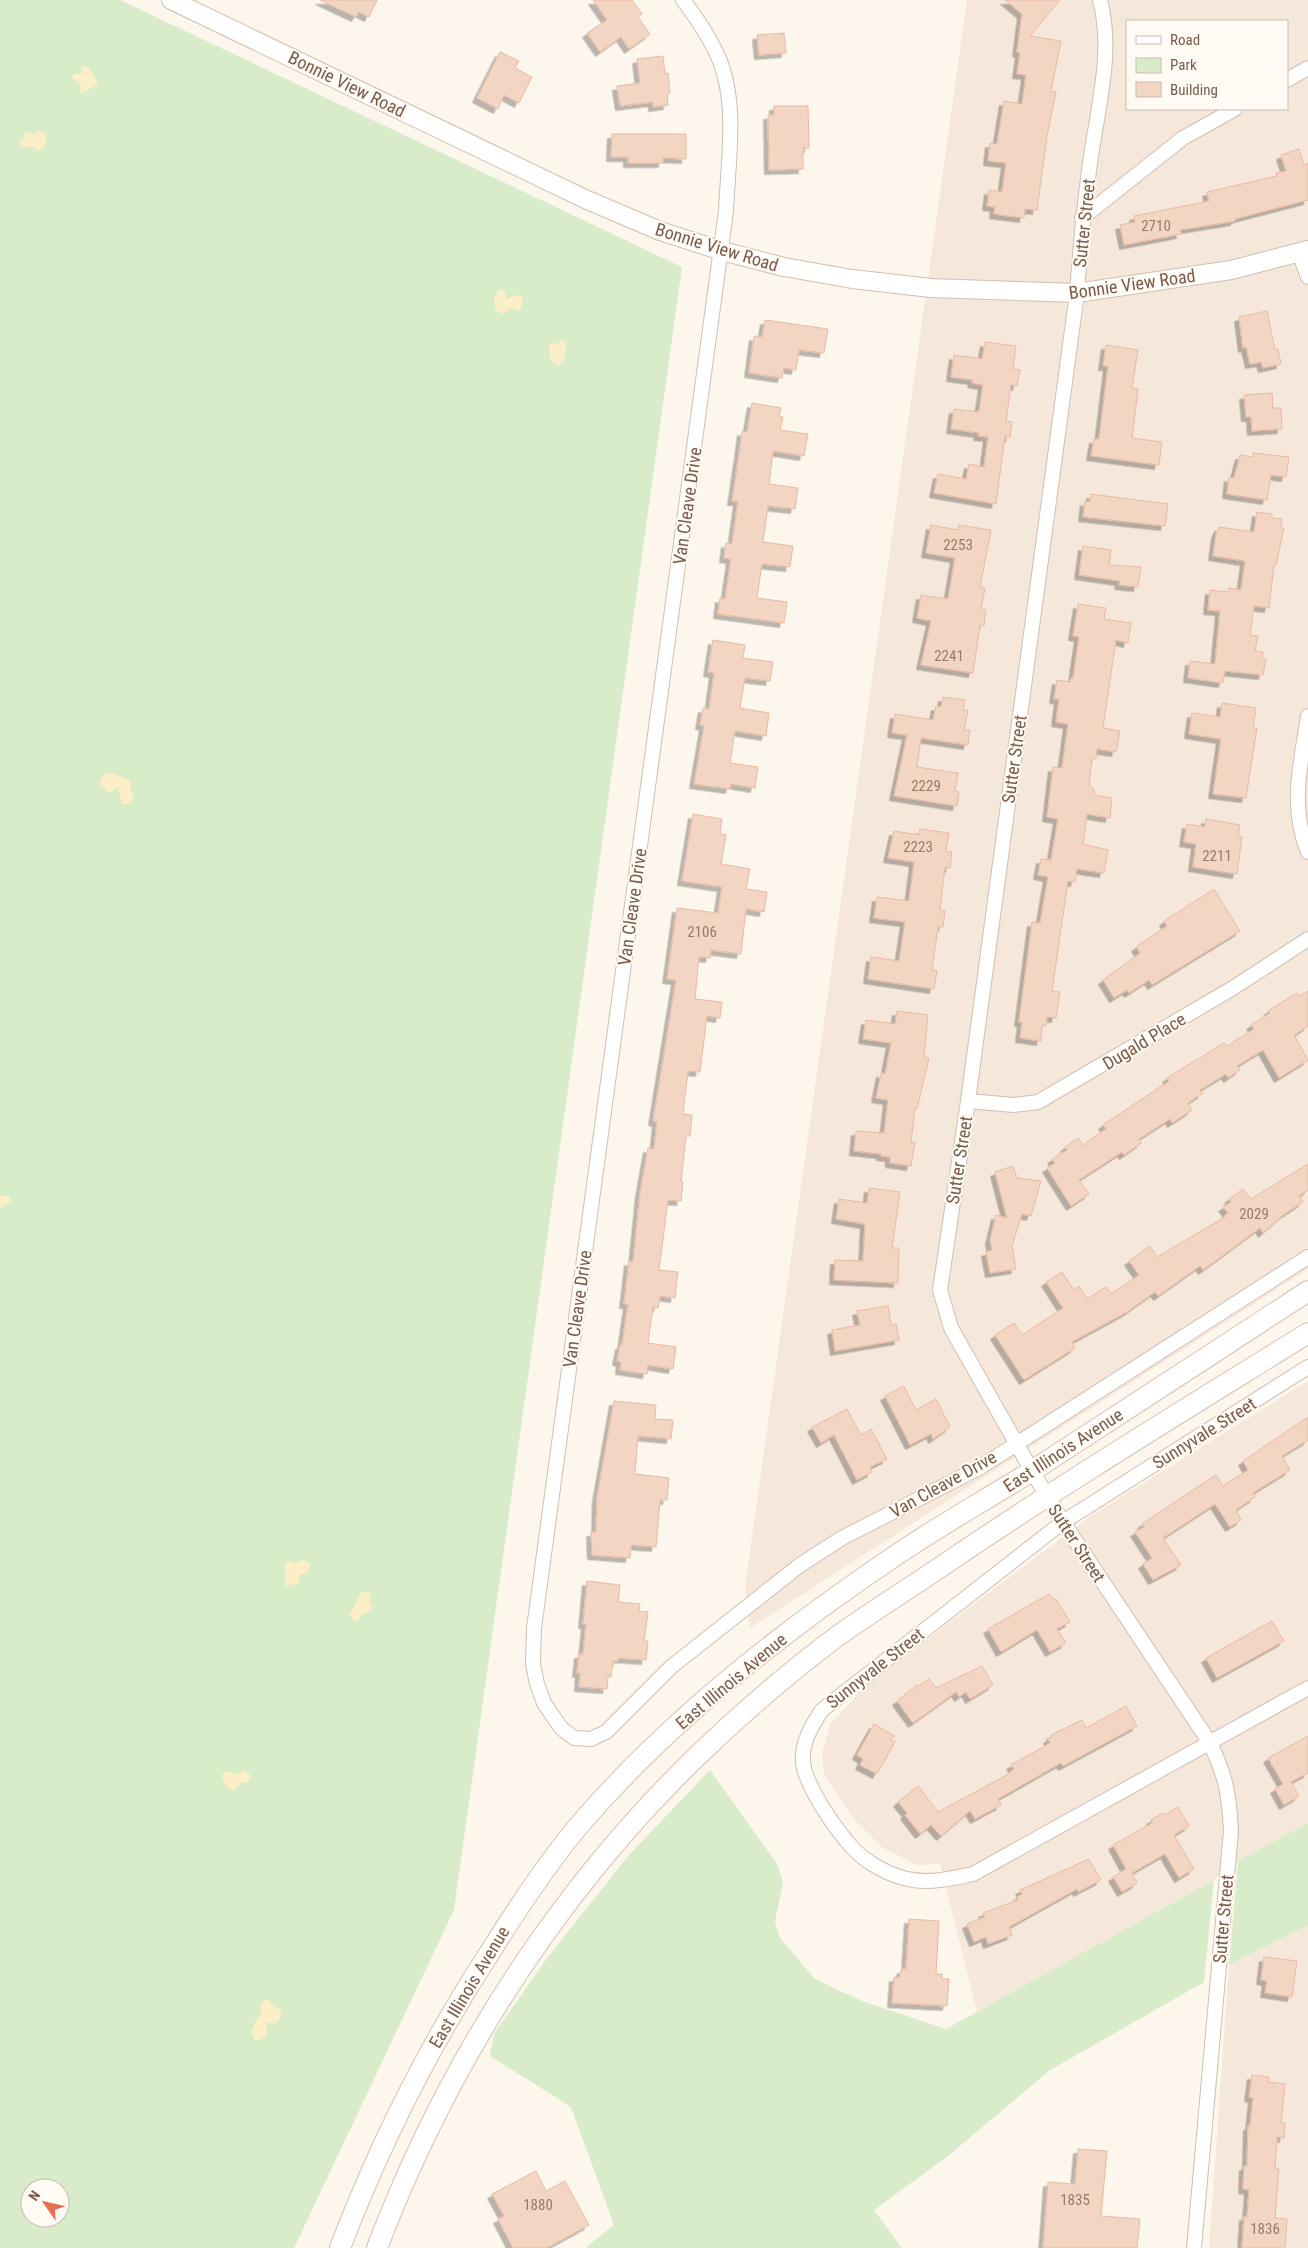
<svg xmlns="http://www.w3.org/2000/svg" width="1308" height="2248" font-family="'Roboto Condensed',sans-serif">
<defs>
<filter id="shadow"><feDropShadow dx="-4.5" dy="4.5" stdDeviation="0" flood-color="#0004"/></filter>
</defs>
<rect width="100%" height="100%" fill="#fdf6ec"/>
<g fill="#f5e8da" fill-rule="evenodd">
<path d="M967,0H1308V1269L750,1628L745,1587ZM1127,21H1287V109H1127Z"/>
<path d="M1308,1381V1823L1238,1861L1214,1880L977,2012L940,1864L916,1865L883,1848L854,1819L824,1775L822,1753L830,1725L865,1686L1092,1515Z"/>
<path d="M1308,1925V2248H1209L1229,1965Z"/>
</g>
<g fill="#d8ecc9" fill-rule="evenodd">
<path d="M0,0H120L682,267L454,1910L294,2248H0ZM30,2188H60V2218H30Z"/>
<path d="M710,1770L777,1864L783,1882L775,1921L780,1938L815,1979L862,2001L946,2029L1214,1880L1204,1982L1050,2070L948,2156L874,2210L902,2248H585L614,2225L571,2107L490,2056L494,2034L547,1958L629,1855Z"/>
<path d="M1308,1823V1925L1229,1965L1238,1861Z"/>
</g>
<g fill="#fcefc7">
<path d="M82,66L89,68L98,84L83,93L80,92L81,84L71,77L74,74H81Z"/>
<path d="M38,131L45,133L47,136L44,149L39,151L31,146L25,148L19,143L23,139L25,133L31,132L34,135Z"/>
<path d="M499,289L505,291L506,299L517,295L521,296L523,300L520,311L511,308L504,314L495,311L494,299Z"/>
<path d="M562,340L567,345C563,353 568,361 558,365C550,363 547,350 551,343L557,344Z"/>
<path d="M112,773L131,781L130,789L135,797L129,804H122L118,787L109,793L100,784V780L104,775Z"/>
<path d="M8,1195L11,1201L0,1208V1196Z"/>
<path d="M302,1560L309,1562L310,1565L307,1573L299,1575V1583L285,1586V1565L288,1561L297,1563Z"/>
<path d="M362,1591L371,1594L369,1602L372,1607L371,1610L362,1615L359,1620L355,1621L349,1615Z"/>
<path d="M245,1770L251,1776L248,1782L241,1783L234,1790L229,1789L222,1778L223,1773L228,1771L235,1775Z"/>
<path d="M265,2000H269L273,2006L281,2009L280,2017L276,2023L266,2022L267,2035L260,2040H255L251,2032L255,2022L261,2015L260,2006Z"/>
</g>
<g fill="#f3d5c3" stroke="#e6bba3" filter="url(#shadow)">
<path d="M320,0H377L369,17L359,12L356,17Z"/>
<path d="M593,0H632L642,14L638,17L650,34L629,49L621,37L600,52L587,33L607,20Z"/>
<path d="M1005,0H1060L1030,36L1061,41L1051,92H1056L1047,136L1037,210L1025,209L1024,218L994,214L995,207L987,206L989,190L1002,192L1006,163L988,161L990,143L997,144L1004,101L1022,104L1026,75L1017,74L1020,53L1017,52L1022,14Z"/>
<path d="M784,33L786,53L759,55L757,35Z"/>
<path d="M500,52L519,61L515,68L532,77L519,103L504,95L498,109L477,98Z"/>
<path d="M663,56L665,74L668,73L670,93L667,94L668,105L653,107V102L620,106L617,86L640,83L637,59Z"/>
<path d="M774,106H808L809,148H803V169L769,170L768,115H774Z"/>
<path d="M612,134H686V159L663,158V163H628V157H611Z"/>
<path d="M1299,149L1304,165L1308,163V200L1235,219V221L1180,230L1181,234L1124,245L1120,225L1135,222L1134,216L1209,201L1207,192L1277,176L1276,173L1286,171L1281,155Z"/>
<path d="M1267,311L1275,350L1278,349L1281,364L1263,368L1261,362L1250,364L1246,347L1243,348L1239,317Z"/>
<path d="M765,320L828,329L824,353L799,350L796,370L784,368L782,378L749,373L754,336L762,337Z"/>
<path d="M985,342L1016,346L1013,369L1020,370L1017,386L1011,385L1006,421L1012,422L1010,437L1005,436L996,504L934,493L938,474L966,479L969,464L984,467L988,437L978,436L979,433L951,429L954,409L979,412L983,385L972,383L973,380L951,377L954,355L982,359Z"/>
<path d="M1106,345L1138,350L1132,388L1138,389L1132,438L1162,442L1159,465L1091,456L1094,439H1099L1108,366H1103Z"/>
<path d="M1272,393L1273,408H1281L1282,429L1252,431L1251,417H1246L1244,395Z"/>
<path d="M752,403L781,408L779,417H783L780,430L808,434L804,456L773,451L769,484L798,488L795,509L768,506L763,542L793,546L790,567L762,564L757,598L787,602L784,623L718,614L720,598L725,599L731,559L724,558L726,543L732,544L738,501H732L739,454L742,431L747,432Z"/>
<path d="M1253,453L1289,457L1286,477L1271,475L1267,500L1227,494L1229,477L1234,478L1240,455L1253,457Z"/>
<path d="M1091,494L1168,504L1165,526L1083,517L1085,501L1090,502Z"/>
<path d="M1257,512L1272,514V518L1282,519L1281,528H1284L1276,565H1274L1269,608L1254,606L1250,635L1258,636L1255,651L1263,652L1262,658L1266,659L1263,675L1225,671L1223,683L1188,678L1190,661L1215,664L1220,611L1208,610L1210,590L1228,592L1229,588L1241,590L1245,561L1213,556L1216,534L1219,527L1254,532Z"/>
<path d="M931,525L958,530L959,525L991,530L980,587L985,588L981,609L986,610L984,626L980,625L973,673L921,665L931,621L917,618L921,595L948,599L955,558L926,553Z"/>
<path d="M1083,546L1111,550L1109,565L1141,567L1138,587L1119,585L1120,581L1079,575Z"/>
<path d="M1078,604L1106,608L1104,619L1131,623L1128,643L1116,640L1103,728L1120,731L1116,752L1097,749L1096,759L1092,758L1089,785L1094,789V795L1112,798L1110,818L1087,814L1083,844L1108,850L1104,873L1077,869L1075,882L1068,881L1052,991L1060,992L1056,1018L1047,1017L1046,1026L1042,1025L1041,1041L1020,1038L1022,1022H1019L1032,922L1040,923L1048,877L1038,875L1041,859L1051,860L1058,819L1047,817L1053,767L1062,768L1068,724L1056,722L1059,699H1054L1057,680L1070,682L1071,678H1073L1079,637L1073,636Z"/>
<path d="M713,640L745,645L743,658L773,662L770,681L745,678L740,708L769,713L766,736L735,731L730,763L758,767L755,788L731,784L730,789L694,784L704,726L700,725L703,708L709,709L714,673L708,672Z"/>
<path d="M943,697L965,700L963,710H968L964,730H970L968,745L921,738L917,767L958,773L955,791L959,792L957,806L894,796L907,735L892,733L895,714L933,720L936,706L941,707Z"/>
<path d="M1222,703L1256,708L1253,728H1257L1246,798L1213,794L1221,739L1189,734L1192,713L1220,717Z"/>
<path d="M693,814L722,819L720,834L726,835L721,864L750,869L746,889L767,892L764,912L746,909L741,954L711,950L710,958L699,957L695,999L722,1002L720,1018L707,1016L700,1072L688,1071L683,1114L692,1115L690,1136H686L681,1182H683L681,1201L668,1200L659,1270L678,1272L675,1298L660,1296L658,1308L653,1307L648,1343L676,1347L673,1369L648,1365L647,1374L620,1370L621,1362L617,1361L620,1345H622L628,1304H624L629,1261L633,1262L640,1193L648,1148L654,1149L657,1122L653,1121L676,980L667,979L677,908L718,913L722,887L682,881Z"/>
<path d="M1206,819L1240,825L1238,836L1242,837L1237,874L1193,867L1196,844L1184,842L1187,824L1205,827Z"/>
<path d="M920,829L949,833L946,851L952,852L950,868L945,867L940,910L945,911L943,927H938L932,970L937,971L934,989L868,979L871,957L899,961L905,922L874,918L877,897L909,901L914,862L888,858L894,831L919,835Z"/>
<path d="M1214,889L1240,931L1152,985L1149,980L1129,993L1127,990L1114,998L1103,980L1140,953L1136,947L1167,926L1164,921Z"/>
<path d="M1308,991V1026L1294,1035L1308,1060L1279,1078L1263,1050L1237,1066L1240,1070L1228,1078L1226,1074L1200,1090L1203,1093L1188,1103L1192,1110L1172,1123L1170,1119L1139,1139L1141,1143L1124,1155L1122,1152L1079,1180L1089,1194L1071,1206L1047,1168L1055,1163L1052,1159L1067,1150L1065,1147L1078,1138L1083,1145L1106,1129L1103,1125L1169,1081L1167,1078L1224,1043L1227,1046L1254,1029L1251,1025L1270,1013L1268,1011L1297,993L1300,996Z"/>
<path d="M897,1011L928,1015L924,1057L929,1058L917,1109L915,1108L911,1142H915L911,1166L890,1163V1157L881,1156V1154L854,1151L856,1131L884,1133L888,1100L876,1098L881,1073L885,1074L891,1043L863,1039L866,1020L895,1024Z"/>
<path d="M1308,1164V1190L1299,1196L1303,1202L1283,1215L1263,1233L1260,1228L1203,1270L1200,1266L1158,1296L1155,1292L1127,1312L1072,1342L1075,1348L1024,1380L995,1335L1014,1323L1022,1335L1063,1308L1046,1282L1062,1272L1074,1290L1079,1286L1087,1299L1106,1287L1111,1294L1139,1275L1129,1261L1150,1246L1157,1257L1225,1217L1224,1216L1228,1213L1223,1207L1231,1202L1229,1199L1243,1189L1251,1199Z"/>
<path d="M1013,1166L1017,1178L1041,1181L1031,1216L1022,1214L1012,1246L1016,1269L990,1273L986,1252L992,1250L990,1240L996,1215L1007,1218L995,1172Z"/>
<path d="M869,1188L900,1192L892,1248H899L898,1283L834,1280L835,1260L863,1261L865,1224L836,1219L839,1199L867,1203Z"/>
<path d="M888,1306L891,1325L896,1324L899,1340L835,1351L832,1330L860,1325L857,1311Z"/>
<path d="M904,1386L916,1410L936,1399L950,1427L933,1439L931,1434L910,1445L885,1396Z"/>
<path d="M614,1401L656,1405L655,1419L673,1420L671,1439L638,1436L635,1474L669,1478L667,1500H660L656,1547L631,1545L630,1558L592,1555L591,1532H596L597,1497Z"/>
<path d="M847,1409L861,1435L871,1429L887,1459L870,1467L872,1472L857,1480L834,1435L821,1443L812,1427Z"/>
<path d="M1308,1417V1440L1282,1456L1290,1470L1253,1493L1255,1497L1236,1510L1241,1520L1230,1527L1215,1504L1163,1538L1181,1565L1153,1580L1143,1564L1152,1558L1135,1532L1144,1527L1142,1524L1216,1475L1223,1486L1248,1470L1243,1461Z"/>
<path d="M587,1581L620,1585L618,1602L640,1604L639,1611L648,1612L644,1641H648L646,1660L618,1658V1661H613L611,1677H608L607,1689L579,1687L580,1673H577L579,1654H583L586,1624H583Z"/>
<path d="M1049,1594L1053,1600L1056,1599L1070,1622L1057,1629L1066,1643L1050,1652L1037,1630L1001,1652L988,1629Z"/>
<path d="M1272,1621L1284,1641L1217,1678L1206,1658Z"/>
<path d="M982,1666L993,1685L970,1699L966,1692L959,1697L956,1692L913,1723L897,1701L917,1685L918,1686L929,1679L936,1688Z"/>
<path d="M1126,1706L1137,1726L1063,1766L1061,1763L998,1799L1001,1805L975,1819L970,1811L941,1836L931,1825L920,1834L905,1815L907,1813L898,1802L918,1786L938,1812L1005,1776L1014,1769L1011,1765L1050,1743L1048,1739L1052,1737L1051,1735L1082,1720L1086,1728Z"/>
<path d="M874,1724L895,1736L890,1740L895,1742L877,1774L860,1765L863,1759L857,1755Z"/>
<path d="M1308,1736V1773L1291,1782L1299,1796L1284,1805L1275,1789L1283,1784L1268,1758Z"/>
<path d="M1178,1807L1189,1826L1174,1835L1194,1869L1179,1878L1165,1854L1132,1873L1137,1883L1122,1892L1113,1877L1126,1869L1113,1845L1152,1823L1151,1820L1163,1813L1165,1815Z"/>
<path d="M1089,1859L1101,1880L1078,1892L1077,1889L1009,1927L1012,1935L988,1944L986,1937L974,1942L967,1924L985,1917L983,1913L1018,1900L1017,1897L1022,1894L1020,1890Z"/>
<path d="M909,1919L939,1921L936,1974H942V1979H949L947,2006L892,2003L894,1977L899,1978L902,1969H906Z"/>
<path d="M1264,1957L1297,1961L1292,1997L1265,1993L1267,1981L1261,1980Z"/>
<path d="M1252,2075L1269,2077L1268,2082L1285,2084L1281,2123H1285L1284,2138L1277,2137L1275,2169H1279L1275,2218L1287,2219L1285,2248H1242L1244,2216L1247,2217L1249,2190L1243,2189L1244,2166H1247L1248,2126H1250L1253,2098L1249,2097Z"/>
<path d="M1078,2149L1107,2151L1101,2216L1140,2219L1137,2248H1043L1048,2182L1075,2184Z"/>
<path d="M536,2171L546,2191L565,2181L589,2225L547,2248H513L498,2219L504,2216L492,2194Z"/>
</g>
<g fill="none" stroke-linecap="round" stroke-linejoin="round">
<defs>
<g id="minor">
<path d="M683,0C695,16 707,33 716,52C739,99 728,160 726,211L534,1628L533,1664L537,1684L544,1703L561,1728L574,1738L591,1739L606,1732L671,1667L800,1565L842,1538L979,1468L1308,1257"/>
<path d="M1100,0C1114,52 1097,111 1090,163C1084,207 1080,250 1077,293L968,1101L940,1290L951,1328L1032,1471L1063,1522L1210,1743C1226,1777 1229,1793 1231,1831L1194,2248"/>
<path d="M1287,80L1308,68"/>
<path d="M1082,218L1183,138L1235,109"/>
<path d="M1299,253L1308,277"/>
<path d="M1308,716C1301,763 1289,806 1308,852"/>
<path d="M968,1101L1014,1105L1038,1102L1233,988L1308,939"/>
<path d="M1308,1367L1063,1522L822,1710C812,1725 801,1743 803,1763C806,1786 834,1827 850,1845C864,1862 891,1877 913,1880C934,1883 953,1878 973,1874L1308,1688"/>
</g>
<path id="tertiary" d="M171,0L585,199L660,231L722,251L784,267L852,279L931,288L1077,293L1231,270L1308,250"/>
<g id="secondary">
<path d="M340,2248C380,2143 430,2044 492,1949C519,1906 548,1862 581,1823C669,1721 778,1635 889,1560C935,1528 984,1501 1032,1471C1124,1412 1216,1351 1308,1291"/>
<path d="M377,2248C452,2051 570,1871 726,1729C762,1696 800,1664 839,1635C874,1610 910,1588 945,1564C1064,1483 1186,1409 1308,1333"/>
</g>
</defs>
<use href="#minor" stroke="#d1beb0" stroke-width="16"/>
<use href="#tertiary" stroke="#d1beb0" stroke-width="20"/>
<use href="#secondary" stroke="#d6c0b0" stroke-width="22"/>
<use href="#minor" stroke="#fff" stroke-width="14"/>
<use href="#tertiary" stroke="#fff" stroke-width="18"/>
<use href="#secondary" stroke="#fff" stroke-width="20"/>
</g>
<g text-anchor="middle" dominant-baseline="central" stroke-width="4" stroke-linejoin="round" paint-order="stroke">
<g font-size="15" fill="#987a6a">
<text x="1156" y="226">2710</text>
<text x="958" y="545">2253</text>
<text x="949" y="656">2241</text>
<text x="926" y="786">2229</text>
<text x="918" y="847">2223</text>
<text x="1217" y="856">2211</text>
<text x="702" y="932">2106</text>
<text x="1254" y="1214">2029</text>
<text x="1075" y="2200">1835</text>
<text x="538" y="2205">1880</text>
<text x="1265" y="2229">1836</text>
</g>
<g font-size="18" fill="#7a5c4d" stroke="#fffaf3">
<text transform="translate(347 84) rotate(26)">Bonnie View Road</text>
<text transform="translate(1084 223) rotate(-84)">Sutter Street</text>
<text transform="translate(717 247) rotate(17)">Bonnie View Road</text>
<text transform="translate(1132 284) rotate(-8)">Bonnie View Road</text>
<text transform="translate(687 506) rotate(-82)">Van Cleave Drive</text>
<text transform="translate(1014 759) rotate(-82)">Sutter Street</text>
<text transform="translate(632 907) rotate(-82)">Van Cleave Drive</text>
<text transform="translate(1144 1041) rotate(-31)">Dugald Place</text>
<text transform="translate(959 1160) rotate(-81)">Sutter Street</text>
<text transform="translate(577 1309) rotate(-82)">Van Cleave Drive</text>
<text transform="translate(1204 1433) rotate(-32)">Sunnyvale Street</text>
<text transform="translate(1063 1450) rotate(-33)">East Illinois Avenue</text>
<text transform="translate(943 1484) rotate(-29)">Van Cleave Drive</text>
<text transform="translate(1077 1543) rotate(57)">Sutter Street</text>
<text transform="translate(875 1668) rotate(-38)">Sunnyvale Street</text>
<text transform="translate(731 1681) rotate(-40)">East Illinois Avenue</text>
<text transform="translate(1223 1919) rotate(-85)">Sutter Street</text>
<text transform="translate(469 1987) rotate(-59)">East Illinois Avenue</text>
</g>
</g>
<rect x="1126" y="20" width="162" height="90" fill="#fffaf3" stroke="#cabbb1"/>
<rect x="1136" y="36" width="25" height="8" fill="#ffffff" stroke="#cabbb1"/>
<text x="1170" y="45" font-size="15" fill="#7a5c4d">Road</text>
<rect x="1136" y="58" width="25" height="15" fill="#d8ecc9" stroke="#cabbb1"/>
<text x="1170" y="70" font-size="15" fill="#7a5c4d">Park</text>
<rect x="1136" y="82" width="25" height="15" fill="#f3d5c3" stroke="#cabbb1"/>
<text x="1170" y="95" font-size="15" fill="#7a5c4d">Building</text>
<g transform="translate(45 2203) rotate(304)"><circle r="24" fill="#fffaf3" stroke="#cabbb1"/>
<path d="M0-4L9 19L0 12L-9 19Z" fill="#e76f51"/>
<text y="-8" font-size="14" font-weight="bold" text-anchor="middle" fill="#7a5c4d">N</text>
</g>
</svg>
